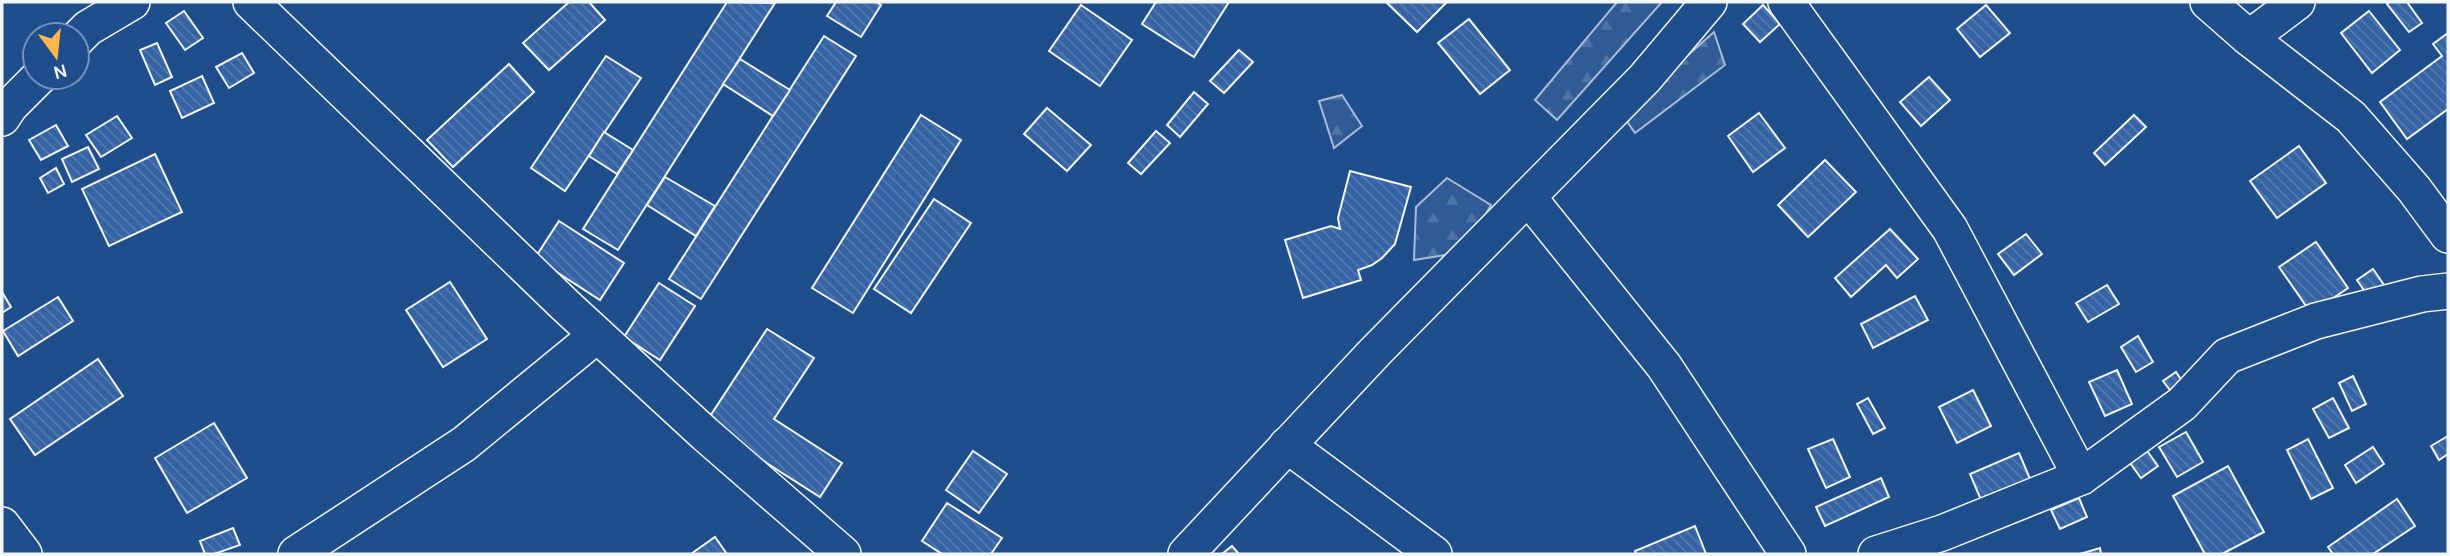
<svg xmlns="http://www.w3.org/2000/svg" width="2450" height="556" font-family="Karla,sans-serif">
<defs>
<pattern id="forest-firs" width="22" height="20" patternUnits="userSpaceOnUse" patternTransform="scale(1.75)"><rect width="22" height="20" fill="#305b95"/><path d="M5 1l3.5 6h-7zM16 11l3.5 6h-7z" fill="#4e73a5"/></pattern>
<pattern id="building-back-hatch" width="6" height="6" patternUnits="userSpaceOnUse" patternTransform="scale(1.75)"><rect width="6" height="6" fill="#3563a3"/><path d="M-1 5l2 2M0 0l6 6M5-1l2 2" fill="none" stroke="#537ab1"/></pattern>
</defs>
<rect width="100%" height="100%" fill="#1f4e8c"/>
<g fill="url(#forest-firs)" stroke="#a8bbd7" stroke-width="2">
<path d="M1617,2H1662L1557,120L1535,100Z"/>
<path d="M1714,32L1725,65L1635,133L1622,114Z"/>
<path d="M1342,95L1362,126L1334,148L1319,101Z"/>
<path d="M1447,178L1491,205L1464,252L1414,260L1416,207Z"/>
</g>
<g fill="url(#building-back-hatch)" stroke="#f2f6ff" stroke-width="2">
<path d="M569,2H589L605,20L549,70L523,43Z"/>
<path d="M727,2L775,3L618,250L583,229Z"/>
<path d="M836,2H876L881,5L861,37L827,16Z"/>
<path d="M1156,2H1229L1194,57L1142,24Z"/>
<path d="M1386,2H1447L1417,32Z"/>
<path d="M2389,2H2407L2422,23L2409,32L2387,4Z"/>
<path d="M1081,5L1132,40L1100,86L1049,51Z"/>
<path d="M1763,5L1780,24L1760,42L1743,24Z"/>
<path d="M1986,5L2010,33L1980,57L1957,29Z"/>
<path d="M184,11L203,38L185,50L166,23Z"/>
<path d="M2369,11L2400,50L2372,73L2341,33Z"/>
<path d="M1469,19L1510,70L1480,94L1438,43Z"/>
<path d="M2448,33V109L2407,139L2380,102L2442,56L2433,44Z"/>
<path d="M824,36L856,56L701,299L669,279Z"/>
<path d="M157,43L172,77L155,85L140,50Z"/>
<path d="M1239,50L1253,62L1224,93L1210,81Z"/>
<path d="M242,53L254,73L229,88L216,67Z"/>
<path d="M606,56L641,78L565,191L531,168Z"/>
<path d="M740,59L790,90L773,116L723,84Z"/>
<path d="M509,64L534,92L453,167L427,140Z"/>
<path d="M202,76L214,103L182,118L170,91Z"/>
<path d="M1929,77L1950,100L1921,126L1900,102Z"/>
<path d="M1194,92L1208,104L1180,137L1167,125Z"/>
<path d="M1047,108L1091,145L1067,171L1024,134Z"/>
<path d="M1759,113L1785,148L1753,172L1728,136Z"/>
<path d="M921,115L961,140L853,313L812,288Z"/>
<path d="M2134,115L2146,127L2105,165L2094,153Z"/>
<path d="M117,116L132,138L101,157L86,135Z"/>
<path d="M56,125L68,146L41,160L29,140Z"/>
<path d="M1156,131L1170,143L1141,174L1128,163Z"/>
<path d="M604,132L633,150L617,174L589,156Z"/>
<path d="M2299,146L2326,183L2277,218L2250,181Z"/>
<path d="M88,147L99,169L72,182L62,159Z"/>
<path d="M155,154L182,212L109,246L82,189Z"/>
<path d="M1825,160L1856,192L1808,237L1778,205Z"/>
<path d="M56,168L64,184L48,193L40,178Z"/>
<path d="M1350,171L1411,187L1395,244L1382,258L1372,265L1358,270L1361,280L1303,298L1285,240L1331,226L1340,229L1338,218Z"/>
<path d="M665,177L715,206L696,236L647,205Z"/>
<path d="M934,199L971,223L911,313L874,289Z"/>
<path d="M559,221L624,263L600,300L535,258Z"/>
<path d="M1890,229L1918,259L1897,278L1886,265L1851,297L1835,278Z"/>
<path d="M2026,234L2042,254L2014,275L1998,254Z"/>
<path d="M2316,242L2348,288L2311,313L2279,267Z"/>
<path d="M2373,269L2391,295L2375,306L2357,280Z"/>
<path d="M450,282L487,339L443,367L406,310Z"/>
<path d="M659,283L695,306L660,360L624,337Z"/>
<path d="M2107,285L2119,304L2088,322L2076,303Z"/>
<path d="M2,292L11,307L2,313Z"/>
<path d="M1915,296L1928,320L1873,348L1861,324Z"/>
<path d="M58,297L73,321L18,356L3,331Z"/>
<path d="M767,329L814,358L774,419L842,463L820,497L705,424Z"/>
<path d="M2138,336L2153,362L2136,372L2121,347Z"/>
<path d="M98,359L123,396L35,455L10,419Z"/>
<path d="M2117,370L2132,404L2105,416L2089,382Z"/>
<path d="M2176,372L2182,381L2170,390L2163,381Z"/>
<path d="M2353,376L2366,404L2352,411L2339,383Z"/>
<path d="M1973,390L1991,426L1957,443L1939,407Z"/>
<path d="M1868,398L1885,428L1873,434L1857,404Z"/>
<path d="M2333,398L2349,428L2329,438L2313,409Z"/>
<path d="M214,423L247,478L187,513L155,458Z"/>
<path d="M2186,432L2203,462L2177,477L2159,447Z"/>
<path d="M2448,436V454L2439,460L2431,446Z"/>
<path d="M1833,439L1850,477L1826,488L1808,449Z"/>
<path d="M2308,439L2333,488L2311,499L2287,450Z"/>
<path d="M2142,444L2158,466L2141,478L2125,456Z"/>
<path d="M2373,447L2384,464L2356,483L2345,465Z"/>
<path d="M973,451L1007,474L979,513L946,490Z"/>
<path d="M2019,453L2033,486L1984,507L1970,474Z"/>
<path d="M2228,466L2264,532L2222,554H2205L2173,496Z"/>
<path d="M1881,478L1889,497L1825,526L1816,507Z"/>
<path d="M2079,498L2087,517L2060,529L2051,510Z"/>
<path d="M2397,499L2415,526L2373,554H2333L2328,547Z"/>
<path d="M947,503L1002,538L991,554H942L922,541Z"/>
<path d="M1695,526L1706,554H1636L1635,551Z"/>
<path d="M233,528L240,545L214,554H205L200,541Z"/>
<path d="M715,537L727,554H691Z"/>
<path d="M1232,546L1239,554H1222Z"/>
<path d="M2100,548L2101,554H2080Z"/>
</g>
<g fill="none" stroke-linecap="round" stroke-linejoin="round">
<defs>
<g id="minor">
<path d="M251,2L566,306L705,434L843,554"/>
<path d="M1786,2L1950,229L2081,477"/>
<path d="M2208,2L2249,38L2351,117L2414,189L2448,235"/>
<path d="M2249,38L2297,2"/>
<path d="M77,39L88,28L132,2"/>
<path d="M2,118L10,106L39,77"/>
<path d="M1528,197L1664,366L1788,554"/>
<path d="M1287,445L1434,554"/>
<path d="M2,525L24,554"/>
<path d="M296,554L464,444L597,335"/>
<path d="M1186,554L1375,352L1645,78L1709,2"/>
<path d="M1876,554L1942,533L2081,477L2182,404L2227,356L2316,321L2422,294L2448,291"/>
</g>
</defs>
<use href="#minor" stroke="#f2f6ff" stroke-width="38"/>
<use href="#minor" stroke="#1f4e8c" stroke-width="35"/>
</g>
<rect width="2450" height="556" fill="none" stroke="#f2f6ff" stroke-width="7"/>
<g transform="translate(56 56) rotate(165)"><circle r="33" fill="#1f4e8c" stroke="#7391ba" stroke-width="2"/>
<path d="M0-5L12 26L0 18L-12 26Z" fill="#ffb74d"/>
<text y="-10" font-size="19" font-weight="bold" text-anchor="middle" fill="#f2f6ff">N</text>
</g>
</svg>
